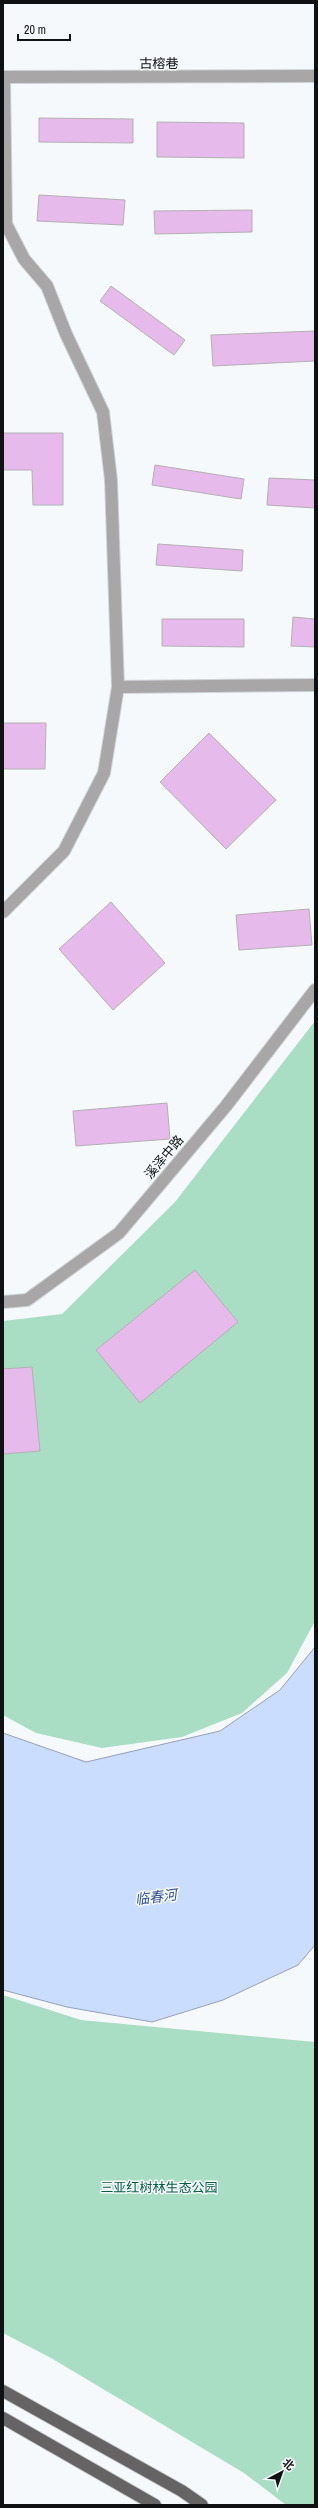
<svg xmlns="http://www.w3.org/2000/svg" width="318" height="2508" font-family="'Archivo Narrow','Noto Sans SC',sans-serif">
<rect width="100%" height="100%" fill="#f5f9fc"/>
<g fill="#a9dec4">
<path d="M315,1021V1621L287,1673L242,1713L182,1737L102,1748L36,1733L3,1715V1321L62,1314L175,1202Z"/>
<path d="M3,1995L81,2020L315,2042V2505H286L244,2473L51,2358L3,2333Z"/>
</g>
<path fill="#cbddff" stroke="#93a0b8" d="M315,1647V1945L298,1965L223,2000L152,2022L67,2007L3,1990V1733L86,1762L220,1731L280,1690Z"/>
<g fill="#e7baec" stroke="#b3b0b3">
<path d="M39,118L133,119V143L39,142Z"/>
<path d="M157,122L244,123V158L157,157Z"/>
<path d="M39,195L125,200L123,225L37,221Z"/>
<path d="M252,210V232L155,234L154,211Z"/>
<path d="M111,286L185,340L174,355L100,301Z"/>
<path d="M315,331V361L213,366L211,335Z"/>
<path d="M3,433H63V505H33L32,470H3Z"/>
<path d="M155,465L244,479L241,499L152,485Z"/>
<path d="M269,478L315,480V508L267,505Z"/>
<path d="M158,544L243,550L242,571L156,565Z"/>
<path d="M293,617L315,619V647L291,646Z"/>
<path d="M162,619H244V647L162,646Z"/>
<path d="M3,723H46L45,769H3Z"/>
<path d="M209,733L276,800L226,849L160,782Z"/>
<path d="M111,902L165,963L113,1010L59,949Z"/>
<path d="M309,909L312,945L239,950L236,915Z"/>
<path d="M167,1103L170,1139L76,1146L73,1111Z"/>
<path d="M195,1270L238,1322L140,1403L96,1350Z"/>
<path d="M32,1367L40,1451L3,1454V1369Z"/>
</g>
<g fill="none" stroke-linecap="round" stroke-linejoin="round">
<defs>
<g id="minor">
<path d="M3,77L315,76"/>
<path d="M118,687L315,685"/>
<path d="M3,912L64,851L104,773L118,687L111,480L103,412L66,334L47,286L24,259L6,224L4,77"/>
<path d="M3,1302L27,1300L119,1233L226,1106L315,990"/>
</g>
<g id="major">
<path d="M3,2391L182,2491L202,2505"/>
<path d="M3,2418L155,2505"/>
</g>
</defs>
<use href="#minor" stroke="#d0d4d7" stroke-width="14"/>
<use href="#major" stroke="#d0d4d7" stroke-width="14"/>
<use href="#minor" stroke="#a8a6a7" stroke-width="12"/>
<use href="#major" stroke="#666365" stroke-width="12"/>
</g>
<g text-anchor="middle" dominant-baseline="central" stroke-width="3" stroke-linejoin="round" paint-order="stroke">
<g font-size="13" fill="#101112" stroke="#f5f9fc">
<text x="159" y="63">古榕巷</text>
<text transform="translate(164 1157) rotate(-50)">溪泽中路</text>
</g>
<g font-size="13" fill="#025e41" stroke="#f5f9fc">
<text x="159" y="2187">三亚红树林生态公园</text>
</g>
<g font-size="14" font-style="italic" fill="#315292" stroke="#f5f9fc">
<text transform="translate(156 1897) rotate(-7)">临春河</text>
</g>
</g>
<rect width="318" height="2508" fill="none" stroke="#101112" stroke-width="8"/>
<g transform="translate(282 2472) rotate(41)" stroke="#f5f9fc" stroke-width="3" paint-order="stroke">
<path d="M0-3L7 15L0 10L-7 15Z" fill="#101112"/>
<text y="-6" font-size="11" font-weight="bold" text-anchor="middle" fill="#101112">北</text>
</g>
<path d="M18 34v6h52v-6" fill="none" stroke="#101112" stroke-width="2"/>
<text x="24" y="34" font-size="12" fill="#101112" stroke="#f5f9fc" stroke-width="3" paint-order="stroke">20 m</text>
</svg>
